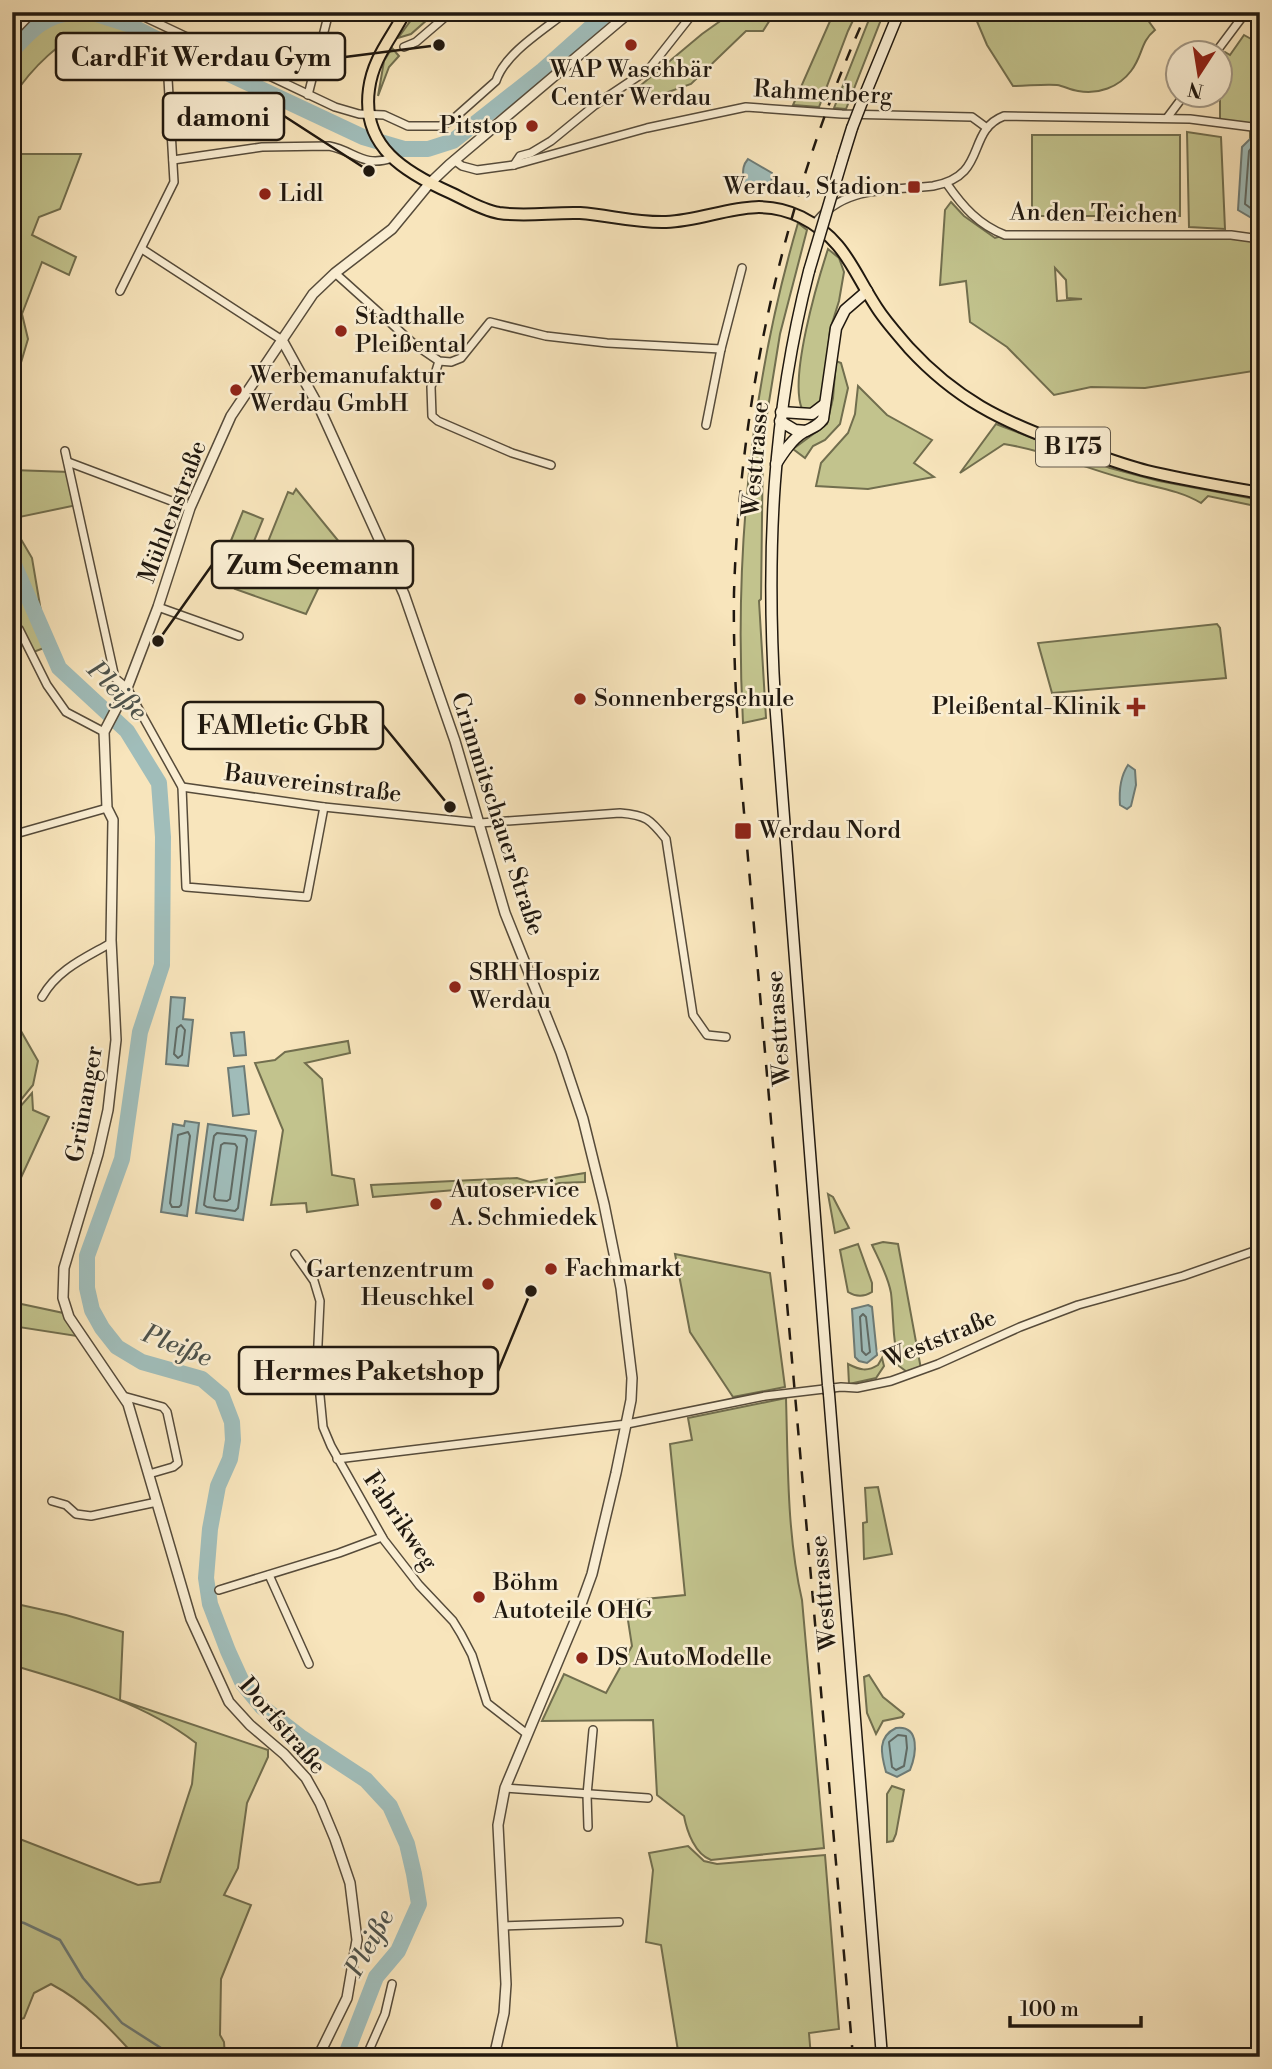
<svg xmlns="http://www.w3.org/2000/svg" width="1272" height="2069" font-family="'Libre Bodoni',serif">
<rect width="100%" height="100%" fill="#f8e5bc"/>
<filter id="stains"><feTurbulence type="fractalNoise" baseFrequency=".00286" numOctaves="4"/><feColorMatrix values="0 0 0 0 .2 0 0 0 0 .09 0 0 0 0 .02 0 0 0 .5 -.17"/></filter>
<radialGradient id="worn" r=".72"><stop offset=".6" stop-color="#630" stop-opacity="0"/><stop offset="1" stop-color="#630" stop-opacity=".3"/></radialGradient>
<g fill="#c2c38d" stroke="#716e4e" stroke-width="2" fill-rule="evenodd">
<path d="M90,12L128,24L182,52L172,64C151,56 116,39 95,35C65,29 27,75 12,98V51C37,23 51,12 90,12Z"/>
<path d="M417,12H436L411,34L398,38Z"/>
<path d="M733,12H775L763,31H746L691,84L646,100L641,85L702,34Z"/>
<path d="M834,12H857L848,31L819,107L793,105Z"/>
<path d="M872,12H884L846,109L834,108Z"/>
<path d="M973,12H1142L1155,30C1140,42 1143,56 1131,71C1119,87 1098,95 1078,91C1070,90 1064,86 1057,85C1043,84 1027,86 1013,86L987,45Z"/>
<path d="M1244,35L1260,44V140L1250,139V127L1220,123V60L1225,52L1230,55Z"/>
<path d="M392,48L399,56L389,67L378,96L384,61Z"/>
<path d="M1187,132L1221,137L1225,229L1189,227Z"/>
<rect x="1032" y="135" width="148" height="81"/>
<path d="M12,154H81L60,209L39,217L32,235L76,257L69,275L42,262L22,314L28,339L12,393Z"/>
<path d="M951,202L964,216L995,238L1005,235L1260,239V370L1145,388L1091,387L1054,395L1007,347L970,322L966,281L940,285L945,210ZM1055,268L1066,280L1067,298L1082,299L1057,301Z"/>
<path d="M798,223L807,230L780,334L763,439L761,599L759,601L766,718L743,723C734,553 750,387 798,223Z"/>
<path d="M828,249L839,258L844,272L839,301L830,330L824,393L819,405L812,411L802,409C789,378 817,283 828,249Z"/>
<path d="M836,361L841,363L848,388L840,424L825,440L813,446L805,458L793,449L827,424L833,398Z"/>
<path d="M858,386L887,415L932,440L914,463L934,477L868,489L816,486L821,463L848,433L855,414Z"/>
<path d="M996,424L1110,468L1159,481L1260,500V507L1208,496L1201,503C1180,490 1153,487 1129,480C1087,469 1048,451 1004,444L960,473Z"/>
<path d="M12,470L70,472L77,505L19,517L15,529L32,558L46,641L49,646L31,653L19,629L12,626Z"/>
<path d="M296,489L340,543L306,614L235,589L243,570L255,574L288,492L293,494Z"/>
<path d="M243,511L263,519L250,551L230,543Z"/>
<path d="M1217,624L1220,628L1226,678L1052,693L1038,643Z"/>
<path d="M12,1009L17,1024L38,1061L33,1085L12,1111Z"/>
<path d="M348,1041L350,1053L305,1063L322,1079L332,1175L354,1179L358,1205L307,1212L306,1203L271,1205L283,1130L255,1063L275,1060L285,1052Z"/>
<path d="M32,1093L33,1110L49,1117L19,1182L12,1180V1116Z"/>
<path d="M585,1173V1182L559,1183L529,1194L467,1189L373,1197L371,1185L517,1178L530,1182Z"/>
<path d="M828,1194L833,1197L849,1228L835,1233Z"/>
<path d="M883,1242L898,1244L921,1369L907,1372L899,1366C892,1339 894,1319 891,1293C888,1276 879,1260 872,1245Z"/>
<path d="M858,1244L872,1283V1292C864,1297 856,1297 848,1292L840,1250Z"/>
<path d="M675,1254L770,1273L785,1387L733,1397L690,1332Z"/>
<path d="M12,1302L68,1314L83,1337L12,1326Z"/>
<path d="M882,1358L884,1366L876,1378L849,1384L848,1364C860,1370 867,1372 878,1365Z"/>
<path d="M786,1398C788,1465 787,1535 802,1600L824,1848L711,1860C695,1854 687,1832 684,1816L657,1795L653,1720L542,1721L564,1674L606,1693L632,1646L625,1601L685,1595L670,1444L692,1440L688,1418Z"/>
<path d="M878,1487L892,1554L864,1559L863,1523L867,1522L865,1488Z"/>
<path d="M12,1603L66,1615L123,1632L120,1700L268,1750V1757L247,1803L238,1868L224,1895L251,1905L221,1979L220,2035L224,2042L225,2057L134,2055C109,2027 85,2002 51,1984L34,1993L24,2018L12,2023V1836L138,1885L160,1882L192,1784L196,1743C143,1702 76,1684 12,1665Z"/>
<path d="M869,1675L883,1697L904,1714L902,1717L883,1721L876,1734L867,1713L864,1677Z"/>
<path d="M892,1786L904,1790L896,1834L893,1841L887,1842V1794Z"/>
<path d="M688,1846L704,1861L717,1864L825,1855L839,2029L809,2033L811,2057H679L661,1945L646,1942L653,1870L649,1853Z"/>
</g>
<g fill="#a0bdba" stroke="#6d7b76" stroke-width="2">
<path d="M1250,139L1260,140V223L1238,210L1242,147Z"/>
<path d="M748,159L772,173L771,186C759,189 742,196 743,177C743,169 743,165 748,159Z"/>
<path d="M1128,765L1135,770L1136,785L1131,806L1127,809L1120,805C1119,792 1120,777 1128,765Z"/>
<path d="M171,997L185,998L183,1019L193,1020L188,1066L166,1064Z"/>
<path d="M244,1032L246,1055L234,1056L231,1033Z"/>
<path d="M244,1066L249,1114L233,1116L228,1068Z"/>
<path d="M185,1121L199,1123L187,1216L161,1212L173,1124L184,1126Z"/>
<path d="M208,1124L256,1131L243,1220L196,1213Z"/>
<path d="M868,1305L872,1307L877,1355L867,1363L859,1361L855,1357L852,1309Z"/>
<path d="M896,1728C921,1725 916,1755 910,1770L897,1777L886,1772C881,1754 877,1737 896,1728Z"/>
</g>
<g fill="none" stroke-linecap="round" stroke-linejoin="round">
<g stroke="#606a64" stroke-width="2">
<path d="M1260,147H1252L1249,151L1245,204L1260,215"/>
<path d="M181,1025L185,1030L182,1055L178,1058L174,1054L177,1028Z"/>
<path d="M188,1132L190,1136L181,1205L179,1207H172L170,1203L178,1135Z"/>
<path d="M217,1133L245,1136L247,1139L238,1208L235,1211L207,1207L204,1205L214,1136Z"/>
<path d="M224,1143L235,1144L237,1147L230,1199L227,1201L216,1200L214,1197L221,1145Z"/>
<path d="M863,1314L866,1317L870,1352L866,1355L862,1351L860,1317Z"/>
<path d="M898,1735L906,1736L907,1748L904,1766L896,1770L892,1767L889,1742Z"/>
</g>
<path stroke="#6d7b76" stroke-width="2.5" d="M12,1920L24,1923L60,1940L83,1978L122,2023L175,2057"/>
<g stroke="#a0bdba" stroke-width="16">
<path d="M90,12L128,24L182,52L363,137L404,149H428L453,141L543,70L608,12"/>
<path d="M12,51C32,29 45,15 76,12"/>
<path d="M12,560L59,668L127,731L159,783L163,837L162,965L140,1032L122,1159L87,1256V1288L92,1310L102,1328L117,1347L142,1362L202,1379L222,1396L232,1422L233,1440L230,1459L218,1486L210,1529L206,1578L210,1604L228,1651L243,1684L262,1707L302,1738L366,1780L390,1806L407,1844L414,1874L419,1904L398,1951L376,1977L345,2057"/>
</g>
<defs>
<g id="minor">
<path d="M134,12L335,107L359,114L384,115L408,126H440L451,121L496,81C505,53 544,30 566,12"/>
<path d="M12,34L33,12"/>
<path d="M404,47L416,42L451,12"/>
<path d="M1216,52L1246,12"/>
<path d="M308,95L329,12"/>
<path d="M1167,118L1185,94"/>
<path d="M173,160L262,147L329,146C355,151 363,168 392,158"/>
<path d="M454,160L462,166L477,170L514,165L647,128L746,107L842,114L972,117L987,128"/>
<path d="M514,165L520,156L531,153L551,141L595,105L649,69L694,12"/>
<path d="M947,184C963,207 979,225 1005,235H1231L1260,239"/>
<path d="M814,225C842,185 889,191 933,186C989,176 965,131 1004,116L1190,119L1260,128"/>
<path d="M142,249L282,340"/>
<path d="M335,273L414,344L439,361L451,362L461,358L490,322L546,336L607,343L721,349"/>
<path d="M120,291L174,182L168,79L188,37"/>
<path d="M439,361L431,387L432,416L438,421L512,453L551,465"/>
<path d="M706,425L721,349L742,268"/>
<path d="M65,451L115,678L127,688L182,787L186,887L307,897L324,807"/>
<path d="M68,462L190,508"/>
<path d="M158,607L239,636"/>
<path d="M12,626L19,629L47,685L66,712L104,732"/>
<path d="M182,787L324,807L480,823L620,813C646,815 650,819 666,839L693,1015L707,1035L726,1037"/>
<path d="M12,835L107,808"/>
<path d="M42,997C58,969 85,958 111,943"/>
<path d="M295,1254L314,1281L320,1301L317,1365L323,1427L331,1446L384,1540L419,1585L453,1621L461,1634L472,1655L487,1703L527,1734"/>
<path d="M123,1396L163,1407L167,1412L178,1463L173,1467L149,1474"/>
<path d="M337,1459L627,1424L765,1396L841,1387L857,1388L891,1381L938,1364L1020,1327L1078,1305L1183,1276L1260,1249"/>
<path d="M52,1501L66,1505L76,1514L91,1516L157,1502"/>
<path d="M269,1575L309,1664"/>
<path d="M219,1590L339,1553L382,1537"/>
<path d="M505,1788L648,1798"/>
<path d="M588,1827L587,1795L593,1730"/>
<path d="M503,1926L619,1922"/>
<path d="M366,2057L385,2014L392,1984"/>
</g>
<g id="tertiary">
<path d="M282,340L231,416L190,508L158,607L127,688L104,732L107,808L113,820L111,940L116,1040L108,1110L98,1154L64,1268L63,1298L69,1317L128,1404L191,1619L229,1702L250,1725L284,1754L306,1778L320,1803L335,1839L350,1883L357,1940L347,1998L318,2057"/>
<path d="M494,2057L504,2013L506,1984L498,1825L505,1788L575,1621L592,1574L616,1473L631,1400L632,1378L621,1288L604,1204L583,1119L561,1053L505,913L455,741L404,594L320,409L282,340L313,294L335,273L392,229L429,184L449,165L630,12"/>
</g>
<g id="secondary">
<path d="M864,97L899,12"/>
<path d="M843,157L852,128"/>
<path d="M809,271C772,415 766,553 775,701L828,1385"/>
<path d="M781,412L812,414L825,404"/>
<path d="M780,421L795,430L806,431"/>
<path d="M776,464C783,453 792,439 804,432C813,427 817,427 823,419L836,328L845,310L867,291"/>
<path d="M829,1394L882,2057"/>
</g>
<path id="primary" d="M405,12C391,39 373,58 369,89C361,147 406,173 451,193C466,200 482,210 499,213C526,217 553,212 580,213C609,215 636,223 666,222C714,220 753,193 801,217C845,239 852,270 877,308C886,322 898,335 909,348C956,399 1001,421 1065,444C1092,453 1119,464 1147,471C1184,480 1222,486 1260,493"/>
</defs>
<use href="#minor" stroke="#564b3a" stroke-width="10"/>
<use href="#tertiary" stroke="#564b3a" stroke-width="12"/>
<use href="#secondary" stroke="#20180f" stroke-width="13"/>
<use href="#primary" stroke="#20180f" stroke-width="14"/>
<use href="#minor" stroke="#faeed3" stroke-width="7"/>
<use href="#tertiary" stroke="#faeed3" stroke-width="9"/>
<use href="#secondary" stroke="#faeed3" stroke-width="10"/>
<use href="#primary" stroke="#f8e5bc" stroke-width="10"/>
<path stroke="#20180f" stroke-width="2.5" stroke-dasharray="12 12" stroke-linecap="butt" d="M853,2057L741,778C737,716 733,655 734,593C740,394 785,193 867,12"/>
<defs>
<g id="secondary-bridge">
<path d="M852,128L864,97"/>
<path d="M809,271L843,157"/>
<path d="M828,1385L829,1394"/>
</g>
</defs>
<use href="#secondary-bridge" stroke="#20180f" stroke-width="13" stroke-linecap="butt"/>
<use href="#secondary-bridge" stroke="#faeed3" stroke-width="10"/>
</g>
<g fill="#8f2418" stroke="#faeed3" stroke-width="2.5">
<circle cx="631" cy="45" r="7"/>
<circle cx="532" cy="126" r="7"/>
<rect x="907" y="180" width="14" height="14" rx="3.5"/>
<circle cx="265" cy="194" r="7"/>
<circle cx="341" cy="331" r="7"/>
<circle cx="236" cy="390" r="7"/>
<circle cx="580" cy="699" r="7"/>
<path d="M1132.5 696.5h7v7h7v7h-7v7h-7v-7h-7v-7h7z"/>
<rect x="734" y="822" width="18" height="18" rx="3.5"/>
<circle cx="455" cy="987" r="7"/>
<circle cx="436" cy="1204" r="7"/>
<circle cx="551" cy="1269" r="7"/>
<circle cx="488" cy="1284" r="7"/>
<circle cx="479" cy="1597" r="7"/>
<circle cx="582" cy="1658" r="7"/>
</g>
<g text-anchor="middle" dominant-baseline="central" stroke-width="5" stroke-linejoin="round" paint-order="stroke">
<rect fill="#faeed3" stroke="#61584a" stroke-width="2" x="1036" y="427.5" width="74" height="39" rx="5"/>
<g font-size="23" font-weight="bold" fill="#20180f">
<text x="1073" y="447">B 175</text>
</g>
<g font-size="24" fill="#20180f" stroke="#faeed3" text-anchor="start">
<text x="631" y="70" text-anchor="middle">WAP Waschbär<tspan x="631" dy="28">Center Werdau</tspan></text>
<text x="518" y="126" text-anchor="end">Pitstop</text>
<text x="900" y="187" text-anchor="end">Werdau, Stadion</text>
<text x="279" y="194">Lidl</text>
<text x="355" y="317">Stadthalle<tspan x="355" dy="28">Pleißental</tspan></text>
<text x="250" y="376">Werbemanufaktur<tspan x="250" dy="28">Werdau GmbH</tspan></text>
<text x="594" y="699">Sonnenbergschule</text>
<text x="1120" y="707" text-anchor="end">Pleißental-Klinik</text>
<text x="759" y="831">Werdau Nord</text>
<text x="469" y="973">SRH Hospiz<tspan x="469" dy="28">Werdau</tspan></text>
<text x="450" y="1190">Autoservice<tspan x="450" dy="28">A. Schmiedek</tspan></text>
<text x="565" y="1269">Fachmarkt</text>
<text x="474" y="1270" text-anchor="end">Gartenzentrum<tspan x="474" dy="28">Heuschkel</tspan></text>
<text x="493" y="1583">Böhm<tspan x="493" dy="28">Autoteile OHG</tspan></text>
<text x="596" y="1658">DS AutoModelle</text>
</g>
<g font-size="24" fill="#20180f" stroke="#faeed3">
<text transform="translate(823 93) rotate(3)">Rahmenberg</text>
<text transform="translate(1094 214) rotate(1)">An den Teichen</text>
<text transform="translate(756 459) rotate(-85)">Westtrasse</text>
<text transform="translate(173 512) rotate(-69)">Mühlenstraße</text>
<text transform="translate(313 784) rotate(7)">Bauvereinstraße</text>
<text transform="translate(497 814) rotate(72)">Crimmitschauer Straße</text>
<text transform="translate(779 1028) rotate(-94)">Westtrasse</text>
<text transform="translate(85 1104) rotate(-80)">Grünanger</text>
<text transform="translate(940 1339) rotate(-22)">Weststraße</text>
<text transform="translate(400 1521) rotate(56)">Fabrikweg</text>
<text transform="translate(824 1593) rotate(-95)">Westtrasse</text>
<text transform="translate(282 1726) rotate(49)">Dorfstraße</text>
</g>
<g font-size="26" font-style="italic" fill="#4d524b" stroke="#faeed3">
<text transform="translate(117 691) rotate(45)">Pleiße</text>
<text transform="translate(177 1346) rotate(22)">Pleiße</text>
<text transform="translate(370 1943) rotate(-61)">Pleiße</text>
</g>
</g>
<path fill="none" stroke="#20180f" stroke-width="2.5" d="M439 45L345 57M369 171L284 116M158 641L212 565M450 807L383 725M531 1291L498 1371"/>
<g fill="#20180f" stroke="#faeed3" stroke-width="2.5">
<circle cx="439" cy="45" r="7"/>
<circle cx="369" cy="171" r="7"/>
<circle cx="158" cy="641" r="7"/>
<circle cx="450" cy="807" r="7"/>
<circle cx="531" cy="1291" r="7"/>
</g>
<g fill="#faeed3" stroke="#20180f" stroke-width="2.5">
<rect x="56" y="33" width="289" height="47" rx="7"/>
<rect x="163" y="93" width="121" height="47" rx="7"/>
<rect x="212" y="541" width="201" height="47" rx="7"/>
<rect x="183" y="702" width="200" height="47" rx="7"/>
<rect x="239" y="1347" width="259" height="47" rx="7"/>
</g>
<g font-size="26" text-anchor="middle" font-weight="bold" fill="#20180f">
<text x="201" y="66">CardFit Werdau Gym</text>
<text x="223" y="126">damoni</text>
<text x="313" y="574">Zum Seemann</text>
<text x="283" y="734">FAMletic GbR</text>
<text x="369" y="1380">Hermes Paketshop</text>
</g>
<rect width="1272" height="2069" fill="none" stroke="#f8e5bc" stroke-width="42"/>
<rect x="14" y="14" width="1244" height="2041" fill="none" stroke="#20180f" stroke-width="3.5"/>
<rect x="21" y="21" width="1230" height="2027" fill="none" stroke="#20180f" stroke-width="2"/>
<g transform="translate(1199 74) rotate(192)"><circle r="33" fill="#faeed3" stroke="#a39885" stroke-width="2"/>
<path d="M0-5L12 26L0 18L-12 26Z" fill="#8f2418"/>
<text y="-10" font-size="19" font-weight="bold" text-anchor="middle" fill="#20180f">N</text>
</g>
<path d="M1010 2016v10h131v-10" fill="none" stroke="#20180f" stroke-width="3.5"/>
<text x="1020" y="2016" font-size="21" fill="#20180f" stroke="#faeed3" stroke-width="5" paint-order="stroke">100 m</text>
<rect width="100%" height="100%" filter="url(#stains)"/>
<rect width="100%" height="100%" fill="url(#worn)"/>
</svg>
